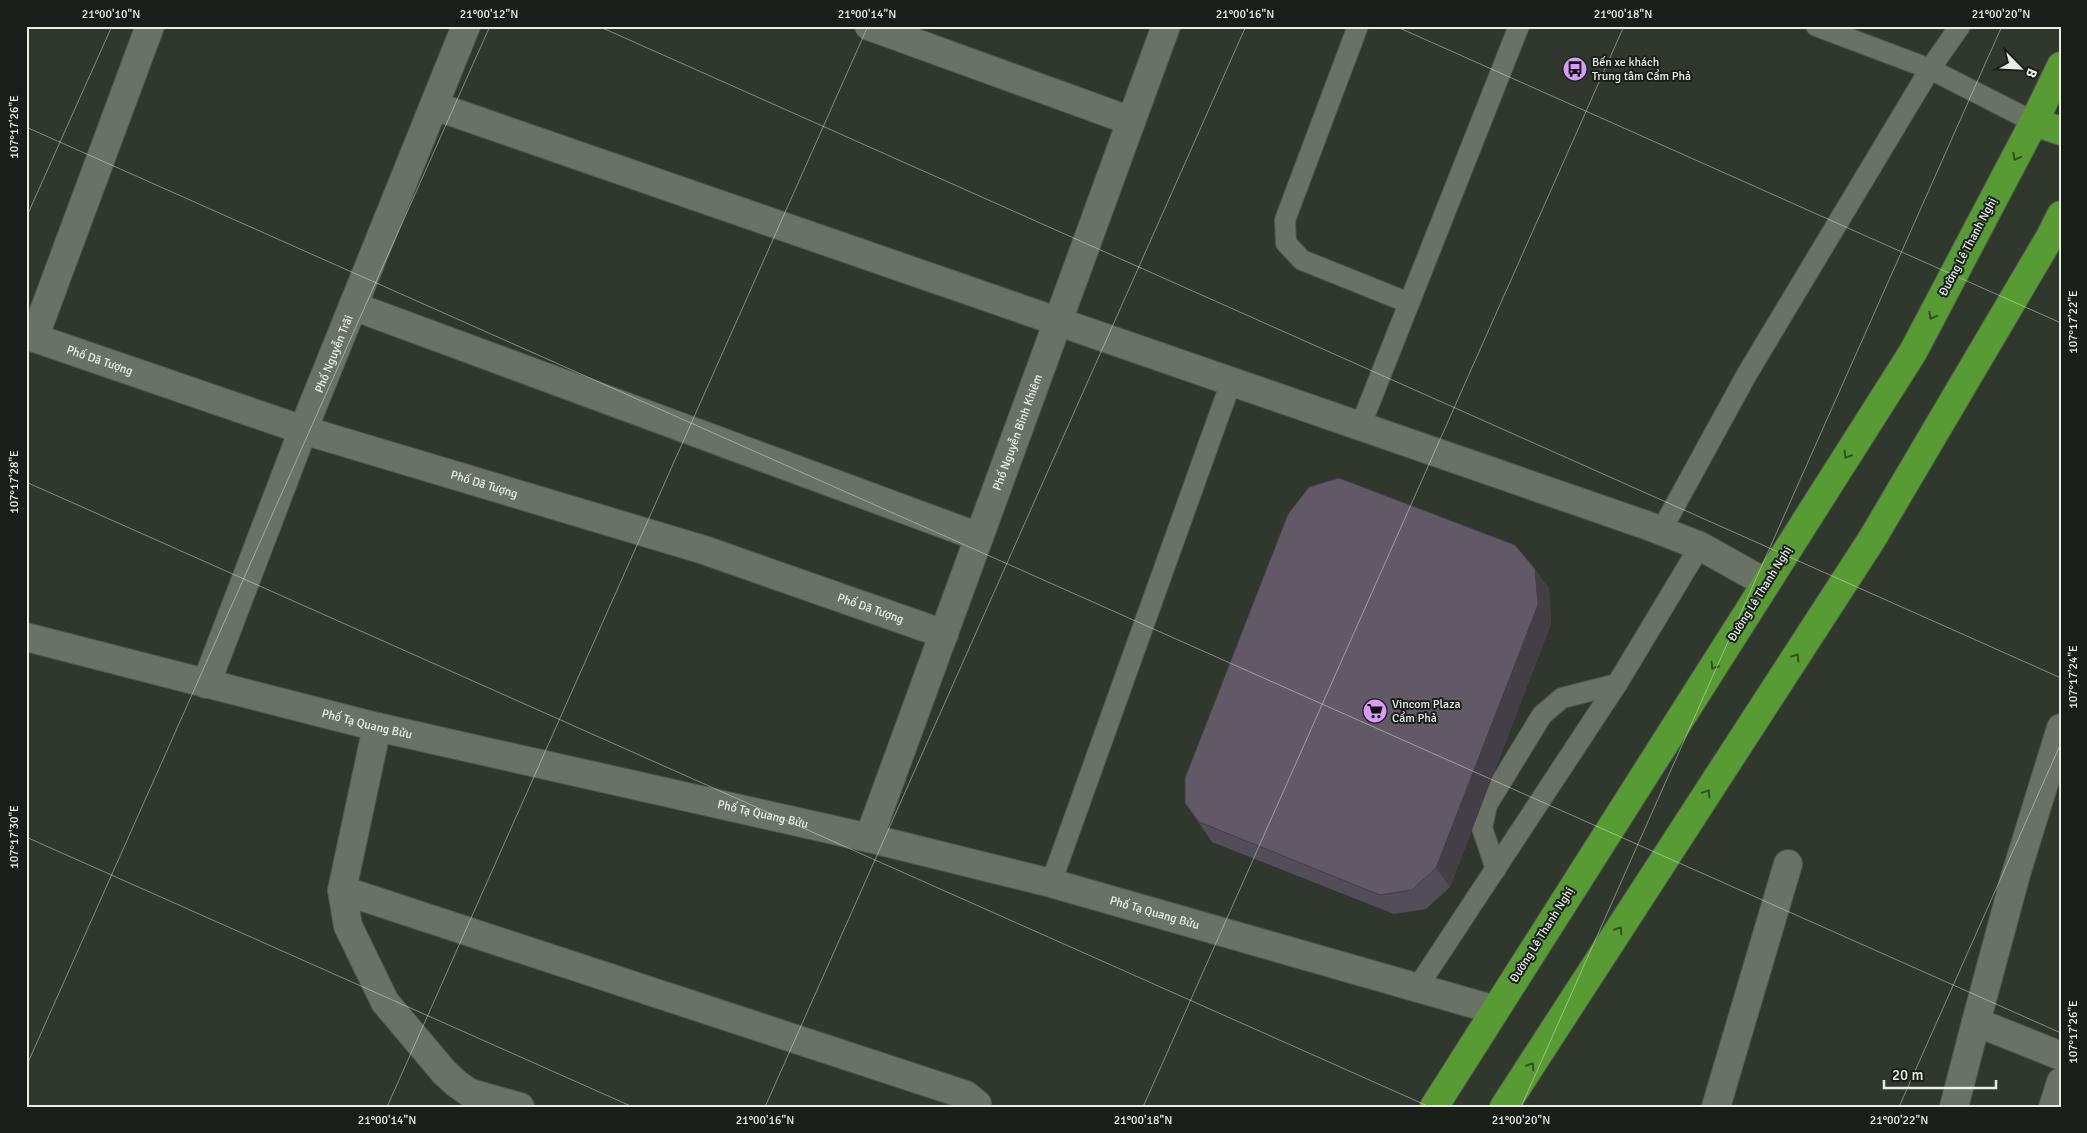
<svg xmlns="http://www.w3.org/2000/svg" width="2087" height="1133" font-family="Signika,sans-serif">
<rect width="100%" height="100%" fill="#30382d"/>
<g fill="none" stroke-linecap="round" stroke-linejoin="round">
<defs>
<g id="service">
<path d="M1358,26L1285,220L1286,243L1302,260L1409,303"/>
<path d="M1816,26L1930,69L2034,122"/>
<path d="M1360,427L1519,26"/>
<path d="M1661,531L1747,374L1930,69L1960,26"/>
<path d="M1496,869L1482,828L1487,805L1542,715L1562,698L1617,684"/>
<path d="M1051,883L1231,382"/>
<path d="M1417,988L1617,684L1700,546"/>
</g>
<g id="minor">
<path d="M869,26L1131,121"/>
<path d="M435,106L1646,525L1700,546L1766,583"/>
<path d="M353,306L979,537"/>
<path id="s1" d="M26,335L303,430L704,550L944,634"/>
<path d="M34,338L150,26"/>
<path id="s2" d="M26,637L377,727L869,838L1051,883L1495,1010"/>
<path id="s3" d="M206,684L303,430L466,26"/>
<path d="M377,727L342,890L348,926L385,1002L444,1072L457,1084L470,1093L520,1107"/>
<path d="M2061,728L2016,874L1976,1022L2061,1056"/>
<path id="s4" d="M869,838L1166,26"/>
<path d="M342,890L966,1095L977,1104V1107"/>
<path d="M1716,1107L1788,864"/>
<path d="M1954,1107L1976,1022"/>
<path d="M2053,1107L2061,1082"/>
</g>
<g id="trunk">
<path d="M2034,122L2061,131"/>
<path d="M1434,1107L1913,352L2034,122L2061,66"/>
<path d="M1504,1107L1872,539L2050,237L2061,215"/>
</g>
</defs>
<use href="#service" stroke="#4e564c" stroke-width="22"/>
<use href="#minor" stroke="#4e564c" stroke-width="30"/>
<use href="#trunk" stroke="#4e564c" stroke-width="30"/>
<use href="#service" stroke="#697265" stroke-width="20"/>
<use href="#minor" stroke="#697265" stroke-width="28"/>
<use href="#trunk" stroke="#569c32" stroke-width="28"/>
</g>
<path fill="#534d58" d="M1549,588L1551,624L1450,887L1426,909L1394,914L1212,842L1185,803Z"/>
<path fill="#443e47" d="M1535,569L1549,588L1551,624L1450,887L1436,868Z"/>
<path fill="#615966" stroke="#443e47" d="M1339,478L1515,545L1535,569L1538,605L1436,868L1412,890L1380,895L1199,822L1185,803V778L1288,514L1309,487Z"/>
<defs><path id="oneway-chevron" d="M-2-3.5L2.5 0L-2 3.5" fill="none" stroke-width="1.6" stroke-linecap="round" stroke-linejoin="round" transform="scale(1.25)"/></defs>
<g stroke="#325023">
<use href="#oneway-chevron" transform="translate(2016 157) rotate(118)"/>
<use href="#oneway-chevron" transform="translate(1932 316) rotate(118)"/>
<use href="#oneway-chevron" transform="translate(1847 455) rotate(122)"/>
<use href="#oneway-chevron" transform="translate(1796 657) rotate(-57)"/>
<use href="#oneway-chevron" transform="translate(1714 666) rotate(122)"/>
<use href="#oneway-chevron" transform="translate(1707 793) rotate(-57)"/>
<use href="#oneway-chevron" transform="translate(1619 930) rotate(-57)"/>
<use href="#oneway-chevron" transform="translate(1531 1066) rotate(-57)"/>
</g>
<path fill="none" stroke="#e9efe7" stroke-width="1" stroke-opacity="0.45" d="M598,26L2061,678M1395,26L2061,323M26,127L2061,1033M26,218L112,26M26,482L1430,1107M26,837L633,1107M26,1067L490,26M387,1107L868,26M765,1107L1246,26M1143,1107L1624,26M1521,1107L2002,26M1899,1107L2061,743"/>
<defs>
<symbol id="bus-disc" viewBox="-11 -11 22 22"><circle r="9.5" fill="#d89bf8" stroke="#1a1e19"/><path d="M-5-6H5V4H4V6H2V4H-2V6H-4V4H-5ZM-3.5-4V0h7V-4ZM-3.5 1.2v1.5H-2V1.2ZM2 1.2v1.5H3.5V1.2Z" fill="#111"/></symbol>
<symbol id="supermarket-disc" viewBox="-11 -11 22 22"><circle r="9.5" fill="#d89bf8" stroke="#1a1e19"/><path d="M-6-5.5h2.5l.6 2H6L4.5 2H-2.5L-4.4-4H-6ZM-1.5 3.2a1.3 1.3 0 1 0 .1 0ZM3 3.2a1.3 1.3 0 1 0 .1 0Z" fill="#111"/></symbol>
</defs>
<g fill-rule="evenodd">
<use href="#bus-disc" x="1561" y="55" width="28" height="28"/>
<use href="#supermarket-disc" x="1361" y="697" width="28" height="28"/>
</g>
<g text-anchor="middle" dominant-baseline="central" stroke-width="4" stroke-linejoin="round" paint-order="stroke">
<g font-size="12" fill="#e9efe7" stroke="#1a1e19" text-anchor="start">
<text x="1592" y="62">Bến xe khách<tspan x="1592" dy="14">Trung tâm Cẩm Phả</tspan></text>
<text x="1392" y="704">Vincom Plaza<tspan x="1392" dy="14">Cẩm Phả</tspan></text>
</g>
<g font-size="12" fill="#e9efe7" stroke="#1a1e19">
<text transform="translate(1968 247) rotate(-62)">Đường Lê Thanh Nghị</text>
<text stroke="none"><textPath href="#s3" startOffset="354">Phố Nguyễn Trãi</textPath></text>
<text stroke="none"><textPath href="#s1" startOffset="78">Phố Dã Tượng</textPath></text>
<text stroke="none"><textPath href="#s4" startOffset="432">Phố Nguyễn Bỉnh Khiêm</textPath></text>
<text stroke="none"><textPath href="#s1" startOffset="482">Phố Dã Tượng</textPath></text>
<text transform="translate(1760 594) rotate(-58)">Đường Lê Thanh Nghị</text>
<text stroke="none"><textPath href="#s1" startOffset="888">Phố Dã Tượng</textPath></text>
<text stroke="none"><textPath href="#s2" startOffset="352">Phố Tạ Quang Bửu</textPath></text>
<text stroke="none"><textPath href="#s2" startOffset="758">Phố Tạ Quang Bửu</textPath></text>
<text stroke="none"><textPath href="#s2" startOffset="1162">Phố Tạ Quang Bửu</textPath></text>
<text transform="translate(1542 935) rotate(-58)">Đường Lê Thanh Nghị</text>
</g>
</g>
<rect width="2087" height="1133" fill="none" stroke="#1a1e19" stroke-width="55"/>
<g transform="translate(2020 68) rotate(114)" stroke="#1a1e19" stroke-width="4" paint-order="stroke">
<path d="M0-4L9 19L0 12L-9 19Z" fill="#e9efe7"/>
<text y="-8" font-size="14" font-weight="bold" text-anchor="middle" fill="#e9efe7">B</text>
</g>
<path d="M1884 1080v8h112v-8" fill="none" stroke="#e9efe7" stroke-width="2.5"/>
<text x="1892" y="1080" font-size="15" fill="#e9efe7" stroke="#1a1e19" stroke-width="4" paint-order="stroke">20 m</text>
<rect x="28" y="28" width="2032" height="1078" fill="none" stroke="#e9efe7" stroke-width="2"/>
<g font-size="12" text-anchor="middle" fill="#e9efe7">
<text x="111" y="18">21°00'10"N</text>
<text x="489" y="18">21°00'12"N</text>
<text x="867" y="18">21°00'14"N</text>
<text x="1245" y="18">21°00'16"N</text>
<text x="1623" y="18">21°00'18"N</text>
<text x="2001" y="18">21°00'20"N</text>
<text transform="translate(14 127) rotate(-90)" y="4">107°17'26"E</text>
<text transform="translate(2073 322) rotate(-90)" y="4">107°17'22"E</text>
<text transform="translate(14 482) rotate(-90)" y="4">107°17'28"E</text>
<text transform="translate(2073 677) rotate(-90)" y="4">107°17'24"E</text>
<text transform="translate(14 837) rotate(-90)" y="4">107°17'30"E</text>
<text transform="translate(2073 1032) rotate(-90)" y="4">107°17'26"E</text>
<text x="387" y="1124">21°00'14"N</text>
<text x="765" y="1124">21°00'16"N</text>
<text x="1143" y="1124">21°00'18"N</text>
<text x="1521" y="1124">21°00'20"N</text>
<text x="1899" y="1124">21°00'22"N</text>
</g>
</svg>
